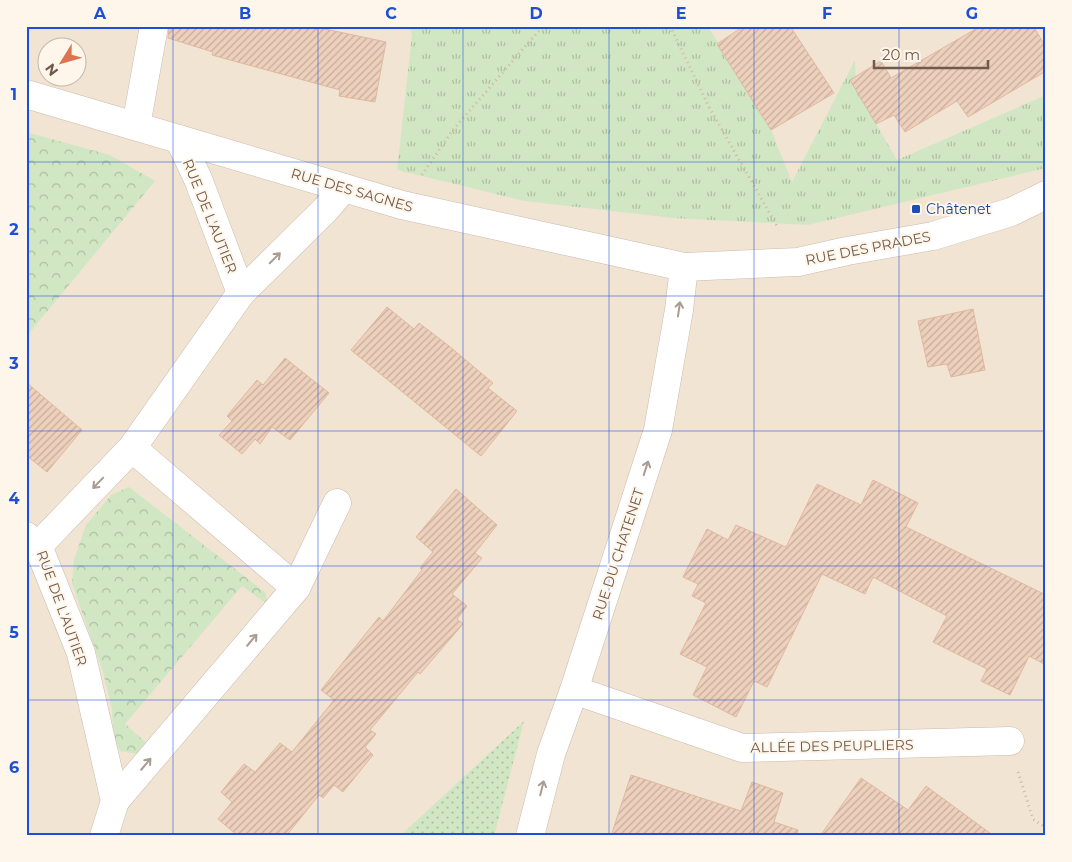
<svg xmlns="http://www.w3.org/2000/svg" width="1072" height="862" font-family="Montserrat,sans-serif">
<defs>
<pattern id="grass-dots" width="8" height="8" patternUnits="userSpaceOnUse" patternTransform="scale(1.25)"><rect width="8" height="8" fill="#d1e7c3"/><path d="M2 2h.1M6 6h.1" fill="none" stroke="#aebea0" stroke-width="1.8" stroke-linecap="round"/></pattern>
<pattern id="forest-crowns" width="20" height="18" patternUnits="userSpaceOnUse" patternTransform="scale(1.25)"><rect width="20" height="18" fill="#d1e7c3"/><path d="M2 6a3 3 0 1 1 6 0M12 15a3 3 0 1 1 6 0" fill="none" stroke="#aebea0"/></pattern>
<pattern id="park-tufts" width="24" height="20" patternUnits="userSpaceOnUse" patternTransform="scale(1.25)"><rect width="24" height="20" fill="#d1e7c3"/><path d="M3 7l-1-3M5 7V3M7 7l1-3M15 17l-1-3M17 17v-4M19 17l1-3" fill="none" stroke="#aebea0"/></pattern>
<pattern id="building-hatch" width="6" height="6" patternUnits="userSpaceOnUse" patternTransform="scale(1.25)"><rect width="6" height="6" fill="#eed1bd"/><path d="M-1 1l2-2M0 6l6-6M5 7l2-2" fill="none" stroke="#c5ad9c"/></pattern>
</defs>
<rect width="100%" height="100%" fill="#fbf2e4"/>
<path fill="#f2e4d3" fill-rule="evenodd" d="M26,26H1046V836H26ZM48,48H78V78H48Z"/>
<path fill="url(#grass-dots)" d="M524,721L494,836H400Z"/>
<g fill="url(#forest-crowns)">
<path d="M26,132L110,155L155,181L26,337Z"/>
<path d="M129,487L266,593L267,604L242,586L125,724L150,746L138,754L120,751L113,738L112,709L103,672L72,584L74,559L86,525L111,495Z"/>
</g>
<path fill="url(#park-tufts)" d="M409,26H708L771,130L792,182L855,60L856,89L897,160L1046,95V168L808,225L673,218L524,201L397,170L412,35Z"/>
<g fill="url(#building-hatch)" stroke="#e0b89e">
<path d="M169,26H311L386,42L375,102L339,96L340,90L212,55L213,52L168,38Z"/>
<path d="M744,26H790L834,93L771,130L717,44Z"/>
<path d="M981,26H1033L1046,47V71L968,117L957,101L905,132L894,115L876,124L850,80L881,61L891,78Z"/>
<path d="M387,307L414,329L419,323L449,346L493,383L488,388L517,411L481,456L351,350Z"/>
<path d="M973,309L985,370L951,377L947,364L928,367L918,321Z"/>
<path d="M285,358L329,393L290,440L272,427L260,444L255,439L242,454L219,435L232,421L227,416L257,380L263,385Z"/>
<path d="M26,382L82,430L47,472L26,455Z"/>
<path d="M873,480L918,503L906,527L1046,595V665L1029,656L1010,695L981,681L987,669L933,642L947,616L873,577L865,594L822,574L767,687L754,681L736,717L693,695L707,667L680,654L706,603L692,596L698,584L683,577L707,529L728,540L736,525L786,547L817,484L861,505Z"/>
<path d="M456,489L497,525L475,553L482,558L452,594L467,606L457,619L463,624L420,674L418,672L370,730L376,734L365,747L373,755L343,792L334,785L323,798L319,795L286,836H238L218,819L232,802L221,792L244,764L255,772L280,743L292,752L334,700L321,690L379,617L383,621L422,570L420,568L433,552L416,537Z"/>
<path d="M631,775L741,811L752,782L783,793L774,822L798,830L797,836H611Z"/>
<path d="M861,778L908,810L926,786L994,836H820Z"/>
</g>
<g fill="none" stroke-linecap="round" stroke-linejoin="round">
<defs>
<g id="minor">
<path d="M136,126L154,26"/>
<path d="M179,139L198,179L241,293"/>
<path d="M132,448L296,588"/>
<path d="M26,536L38,546L81,653L115,801L104,836"/>
<path d="M38,546L132,448L241,293L326,209L344,188"/>
<path d="M574,690L742,748L1010,741"/>
<path d="M115,801L296,588L337,503"/>
<path d="M530,836L551,754L574,690L658,430L679,310L684,267"/>
</g>
<path id="tertiary" d="M26,94L402,205L684,267L798,262L847,251L933,236L1011,212L1046,195"/>
</defs>
<use href="#minor" stroke="#cbbaab" stroke-width="29"/>
<use href="#tertiary" stroke="#cbbaab" stroke-width="29"/>
<g stroke="#d3b5a0" stroke-width="3" stroke-dasharray="1 4" stroke-linecap="butt">
<path d="M670,26L709,107L778,228"/>
<path d="M422,175L452,131L543,26"/>
<path d="M1018,772L1033,819L1046,828"/>
</g>
<use href="#minor" stroke="#fff" stroke-width="28"/>
<use href="#tertiary" stroke="#fff" stroke-width="28"/>
</g>
<defs><path id="oneway-shaft" d="M-6 0H5M1.5-3L5.5 0L1.5 3" fill="none" stroke-width="1.6" stroke-linecap="round" stroke-linejoin="round" transform="scale(1.25)"/></defs>
<g stroke="#aa9b93">
<use href="#oneway-shaft" transform="translate(275 258) rotate(-45)"/>
<use href="#oneway-shaft" transform="translate(679 309) rotate(-82)"/>
<use href="#oneway-shaft" transform="translate(646 468) rotate(-72)"/>
<use href="#oneway-shaft" transform="translate(98 483) rotate(134)"/>
<use href="#oneway-shaft" transform="translate(252 640) rotate(-50)"/>
<use href="#oneway-shaft" transform="translate(146 764) rotate(-50)"/>
<use href="#oneway-shaft" transform="translate(542 788) rotate(-76)"/>
</g>
<path fill="none" stroke="#1d4ed8" stroke-width="1" stroke-opacity="0.55" d="M173,26V836M318,26V836M463,26V836M609,26V836M754,26V836M899,26V836M26,162H1046M26,296H1046M26,431H1046M26,566H1046M26,700H1046"/>
<rect fill="#1a4fb4" stroke="#fef6ea" stroke-width="2" x="911" y="204" width="10" height="10" rx="2.5"/>
<g text-anchor="middle" dominant-baseline="central" stroke-width="4" stroke-linejoin="round" paint-order="stroke">
<g font-size="14" fill="#71594b" stroke="#fef6ea">
<text transform="translate(352 190) rotate(16)">RUE DES SAGNES</text>
<text transform="translate(210 216) rotate(68)">RUE DE L'AUTIER</text>
<text transform="translate(868 248) rotate(-11)">RUE DES PRADES</text>
<text transform="translate(618 554) rotate(-72)">RUE DU CHATENET</text>
<text transform="translate(62 608) rotate(70)">RUE DE L'AUTIER</text>
<text transform="translate(832 746) rotate(-1)">ALLÉE DES PEUPLIERS</text>
</g>
<g font-size="14" fill="#164399" stroke="#fef6ea" text-anchor="start">
<text x="926" y="209">Châtenet</text>
</g>
</g>
<rect width="1072" height="862" fill="none" stroke="#fef6ea" stroke-width="55"/>
<g transform="translate(62 62) rotate(233)"><circle r="24" fill="#fef6ea" stroke="#c6b7aa"/>
<path d="M0-4L9 19L0 12L-9 19Z" fill="#dd7250"/>
<text y="-8" font-size="14" font-weight="bold" text-anchor="middle" fill="#71594b">N</text>
</g>
<path d="M874 60v8h114v-8" fill="none" stroke="#71594b" stroke-width="2.5"/>
<text x="882" y="60" font-size="15" fill="#71594b" stroke="#fef6ea" stroke-width="4" paint-order="stroke">20 m</text>
<rect x="28" y="28" width="1016" height="806" fill="none" stroke="#1d4ed8" stroke-width="2"/>
<g font-size="16" text-anchor="middle" font-weight="bold" fill="#1d4ed8">
<text x="100" y="19">A</text>
<text x="245" y="19">B</text>
<text x="391" y="19">C</text>
<text x="536" y="19">D</text>
<text x="681" y="19">E</text>
<text x="827" y="19">F</text>
<text x="972" y="19">G</text>
<text x="14" y="100">1</text>
<text x="14" y="235">2</text>
<text x="14" y="369">3</text>
<text x="14" y="504">4</text>
<text x="14" y="638">5</text>
<text x="14" y="773">6</text>
</g>
</svg>
